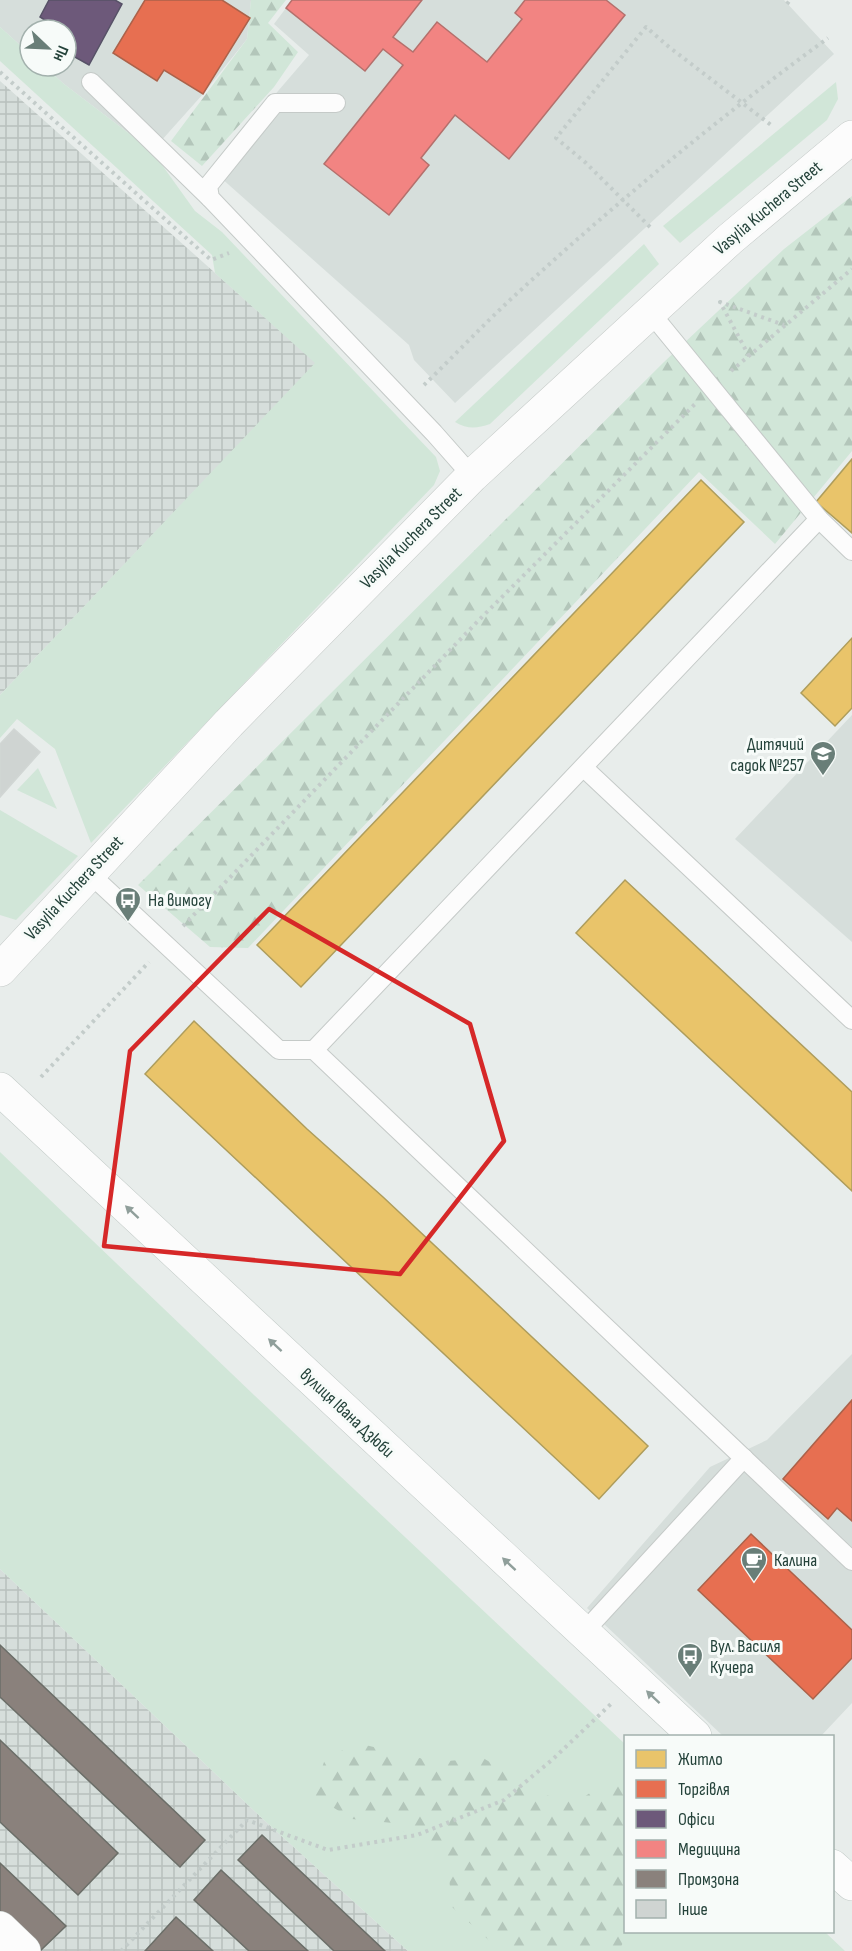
<svg xmlns="http://www.w3.org/2000/svg" width="852" height="1951" font-family="'Sofia Sans Condensed',sans-serif">
<defs>
<pattern id="industrial-grid" width="8" height="8" patternUnits="userSpaceOnUse" patternTransform="scale(1.5)"><rect width="8" height="8" fill="#d6dedb"/><path d="M0 4h8M4 0v8" fill="none" stroke="#b8c0bd"/></pattern>
<pattern id="forest-firs" width="22" height="20" patternUnits="userSpaceOnUse" patternTransform="scale(1.5)"><rect width="22" height="20" fill="#d1e6d8"/><path d="M5 1l3.5 6h-7zM16 11l3.5 6h-7z" fill="#b3c6ba"/></pattern>
</defs>
<rect width="100%" height="100%" fill="#e8edeb"/>
<g fill="#d6dedb">
<path d="M0,0H251L247,39L203,94L152,151L64,84L44,66H66V30H30V54L0,27Z"/>
<path d="M292,0H784L834,54L455,403L414,360L409,345L211,169L309,55L274,24Z"/>
<path d="M852,715V942L735,839Z"/>
<path d="M852,1354V1703L821,1736H723L587,1608L710,1467L767,1440Z"/>
</g>
<g fill="url(#industrial-grid)">
<path d="M0,81L316,363L0,695Z"/>
<path d="M0,1569L264,1820L408,1951H24L0,1927Z"/>
</g>
<g fill="#d1e6d8">
<path d="M0,27L30,54V66H44L64,84L152,151L195,211L222,232L436,457L440,471L434,485L91,843L55,749L17,719L0,738V695L315,363L215,273L212,255L0,61Z"/>
<path d="M836,82L838,99L827,120L680,243L663,226Z"/>
<path d="M644,244L659,264L490,424C476,429 467,429 455,422Z"/>
<path d="M38,768L57,809L17,790Z"/>
<path d="M0,810L78,856L16,920L0,915Z"/>
<path d="M0,1152L254,1395L625,1744L626,1932H825L845,1951H408L264,1820L0,1569Z"/>
</g>
<g fill="url(#forest-firs)">
<path d="M251,0H286L268,23L298,52L274,87L202,166L171,141L247,39Z"/>
<path d="M852,196V451L775,544L699,472L248,948L210,947L138,885L664,362L784,249Z"/>
<path d="M357,1743L436,1762L483,1758L545,1795L577,1802L611,1778L625,1783L626,1932H628L619,1951H496L493,1944L452,1907L448,1867L393,1823L352,1819L313,1795L325,1759Z"/>
</g>
<g fill="#e9c46a" stroke="#ae9d5c" stroke-width="1.5">
<path d="M852,459V533L816,502Z"/>
<path d="M701,480L744,522L301,987L257,945Z"/>
<path d="M852,638V708L835,726L801,693Z"/>
<path d="M625,880L852,1092V1191L576,933Z"/>
<path d="M194,1021L307,1129L383,1197L648,1446L599,1499L145,1074Z"/>
</g>
<g fill="#e76f51" stroke="#ac624a" stroke-width="1.5">
<path d="M145,0H222L250,18L203,94L164,70L157,81L113,53Z"/>
<path d="M852,1400V1521L837,1508L828,1519L783,1479Z"/>
<path d="M751,1534L852,1630V1658L813,1699L698,1590Z"/>
</g>
<path fill="#6d597a" stroke="#575267" stroke-width="1.5" d="M49,0H115L122,4L89,65L66,52V30H60L40,17Z"/>
<path fill="#f28482" stroke="#b4706c" stroke-width="1.5" d="M292,0H422L393,37L413,52L437,22L487,62L522,19L515,13L525,0H606L625,15L509,159L455,115L421,158L429,165L389,215L324,164L403,65L383,49L365,71L286,8Z"/>
<g fill="#8a817c" stroke="#6b6e68" stroke-width="1.5">
<path d="M0,1645L205,1840L180,1867L0,1697Z"/>
<path d="M0,1740L118,1853L78,1895L0,1822Z"/>
<path d="M262,1835L385,1951H334L238,1860Z"/>
<path d="M0,1863L66,1926L40,1951H34L0,1918Z"/>
<path d="M221,1870L308,1951H249L194,1900Z"/>
<path d="M176,1917L213,1951H145Z"/>
</g>
<path fill="#cfd4d2" stroke="#d1d6d4" stroke-width="1.5" d="M14,729L40,752L0,797V744Z"/>
<g fill="none" stroke-linecap="round" stroke-linejoin="round">
<defs>
<g id="service">
<path d="M91,82L210,198"/>
<path d="M336,103H275L208,186L210,198L434,433L472,476"/>
<path d="M650,312L819,519L852,551"/>
<path d="M584,768L852,1020"/>
<path d="M89,873L279,1050H314L852,1561"/>
<path d="M314,1050L819,519"/>
<path d="M583,1633L744,1458"/>
</g>
<path id="tertiary" d="M0,970L229,723L472,476L730,239L852,137"/>
<g id="secondary">
<path d="M0,1089L695,1736"/>
<path d="M832,1866L852,1884"/>
<path d="M0,1928L24,1951"/>
</g>
</defs>
<use href="#service" stroke="#c5cac8" stroke-width="20"/>
<use href="#tertiary" stroke="#c5cac8" stroke-width="34"/>
<use href="#secondary" stroke="#c3cbc8" stroke-width="34"/>
<g stroke="#c3ccca" stroke-width="4" stroke-dasharray="3 4.5" stroke-linecap="butt">
<path d="M787,4L790,0"/>
<path d="M0,72L211,260L229,253"/>
<path d="M650,227L586,163L556,138L646,27L669,47L771,125"/>
<path d="M749,356L720,302L784,325"/>
<path d="M731,371L852,269"/>
<path d="M424,385C453,357 481,327 511,299C612,206 717,119 828,38"/>
<path d="M183,926L480,619L695,404"/>
<path d="M41,1077L149,962"/>
<path d="M121,1951L247,1820L328,1850L417,1835L504,1800L553,1759L613,1702"/>
</g>
<use href="#service" stroke="#fcfcfc" stroke-width="18"/>
<use href="#tertiary" stroke="#fcfcfc" stroke-width="33"/>
<use href="#secondary" stroke="#fcfcfc" stroke-width="33"/>
</g>
<defs><path id="oneway-solid" d="M-6-.8H1V-3.2L6.5 0L1 3.2V.8H-6Z" transform="scale(1.5)"/></defs>
<g fill="#909f9b">
<use href="#oneway-solid" transform="translate(132 1212) rotate(-137)"/>
<use href="#oneway-solid" transform="translate(275 1345) rotate(-137)"/>
<use href="#oneway-solid" transform="translate(509 1564) rotate(-137)"/>
<use href="#oneway-solid" transform="translate(653 1697) rotate(-137)"/>
</g>
<path fill="none" stroke="#d62828" stroke-width="4.5" stroke-linejoin="round" d="M269,909L470,1024L504,1141L400,1274L104,1246L130,1051Z"/>
<defs>
<symbol id="school-pin" viewBox="-11 -11 22 30"><path d="M0 17L-7.5 6A9.5 9.5 0 1 1 7.5 6Z" fill="#697e78" stroke="#f7fbf9"/><path d="M0-5L7-2L0 1L-7-2ZM-4 1L0 2.5L4 1V4Q0 6-4 4Z" fill="#fff"/></symbol>
<symbol id="bus-pin" viewBox="-11 -11 22 30"><path d="M0 17L-7.5 6A9.5 9.5 0 1 1 7.5 6Z" fill="#697e78" stroke="#f7fbf9"/><path d="M-5-6H5V4H4V6H2V4H-2V6H-4V4H-5ZM-3.5-4V0h7V-4ZM-3.5 1.2v1.5H-2V1.2ZM2 1.2v1.5H3.5V1.2Z" fill="#fff"/></symbol>
<symbol id="cafe-pin" viewBox="-11 -11 22 30"><path d="M0 17L-7.5 6A9.5 9.5 0 1 1 7.5 6Z" fill="#697e78" stroke="#f7fbf9"/><path d="M-5.5-4.5H6V0H3Q3 3.5 0 3.5H-2.5Q-5.5 3.5-5.5 0ZM3-3.2v2h1.7v-2ZM-6 4.5H4V6H-6Z" fill="#fff"/></symbol>
</defs>
<g fill-rule="evenodd">
<use href="#school-pin" x="808" y="739" width="30" height="40"/>
<use href="#bus-pin" x="113" y="885" width="30" height="40"/>
<use href="#cafe-pin" x="739" y="1545" width="30" height="40"/>
<use href="#bus-pin" x="675" y="1641" width="30" height="40"/>
</g>
<g text-anchor="middle" dominant-baseline="central" stroke-width="6" stroke-linejoin="round" paint-order="stroke">
<g font-size="18" fill="#24423a" stroke="#f7fbf9">
<text transform="translate(768 208) rotate(-40)">Vasylia Kuchera Street</text>
<text transform="translate(411 538) rotate(-45)">Vasylia Kuchera Street</text>
<text transform="translate(74 888) rotate(-47)">Vasylia Kuchera Street</text>
<text transform="translate(347 1413) rotate(43)">вулиця Івана Дзюби</text>
</g>
<g font-size="18" fill="#24423a" stroke="#f7fbf9" text-anchor="start">
<text x="804" y="744" text-anchor="end">Дитячий<tspan x="804" dy="21">садок №257</tspan></text>
<text x="148" y="900">На вимогу</text>
<text x="774" y="1560">Калина</text>
<text x="710" y="1646">Вул. Василя<tspan x="710" dy="21">Кучера</tspan></text>
</g>
</g>
<rect x="624" y="1735" width="210" height="198" fill="#f7fbf9" stroke="#a3b1ad" stroke-width="1.5"/>
<rect x="636" y="1750" width="30" height="18" fill="#e9c46a" stroke="#a3b1ad" stroke-width="1.5"/>
<text x="678" y="1765" font-size="18" fill="#24423a">Житло</text>
<rect x="636" y="1780" width="30" height="18" fill="#e76f51" stroke="#a3b1ad" stroke-width="1.5"/>
<text x="678" y="1795" font-size="18" fill="#24423a">Торгівля</text>
<rect x="636" y="1810" width="30" height="18" fill="#6d597a" stroke="#a3b1ad" stroke-width="1.5"/>
<text x="678" y="1825" font-size="18" fill="#24423a">Офіси</text>
<rect x="636" y="1840" width="30" height="18" fill="#f28482" stroke="#a3b1ad" stroke-width="1.5"/>
<text x="678" y="1855" font-size="18" fill="#24423a">Медицина</text>
<rect x="636" y="1870" width="30" height="18" fill="#8a817c" stroke="#a3b1ad" stroke-width="1.5"/>
<text x="678" y="1885" font-size="18" fill="#24423a">Промзона</text>
<rect x="636" y="1900" width="30" height="18" fill="#cfd4d2" stroke="#a3b1ad" stroke-width="1.5"/>
<text x="678" y="1915" font-size="18" fill="#24423a">Інше</text>
<g transform="translate(48 48) rotate(113)"><circle r="28" fill="#f7fbf9" stroke="#a3b1ad" stroke-width="1.5"/>
<path d="M0-4.5L10 22L0 15L-10 22Z" fill="#697e78"/>
<text y="-9" font-size="16" font-weight="bold" text-anchor="middle" fill="#24423a">Пн</text>
</g>
</svg>
